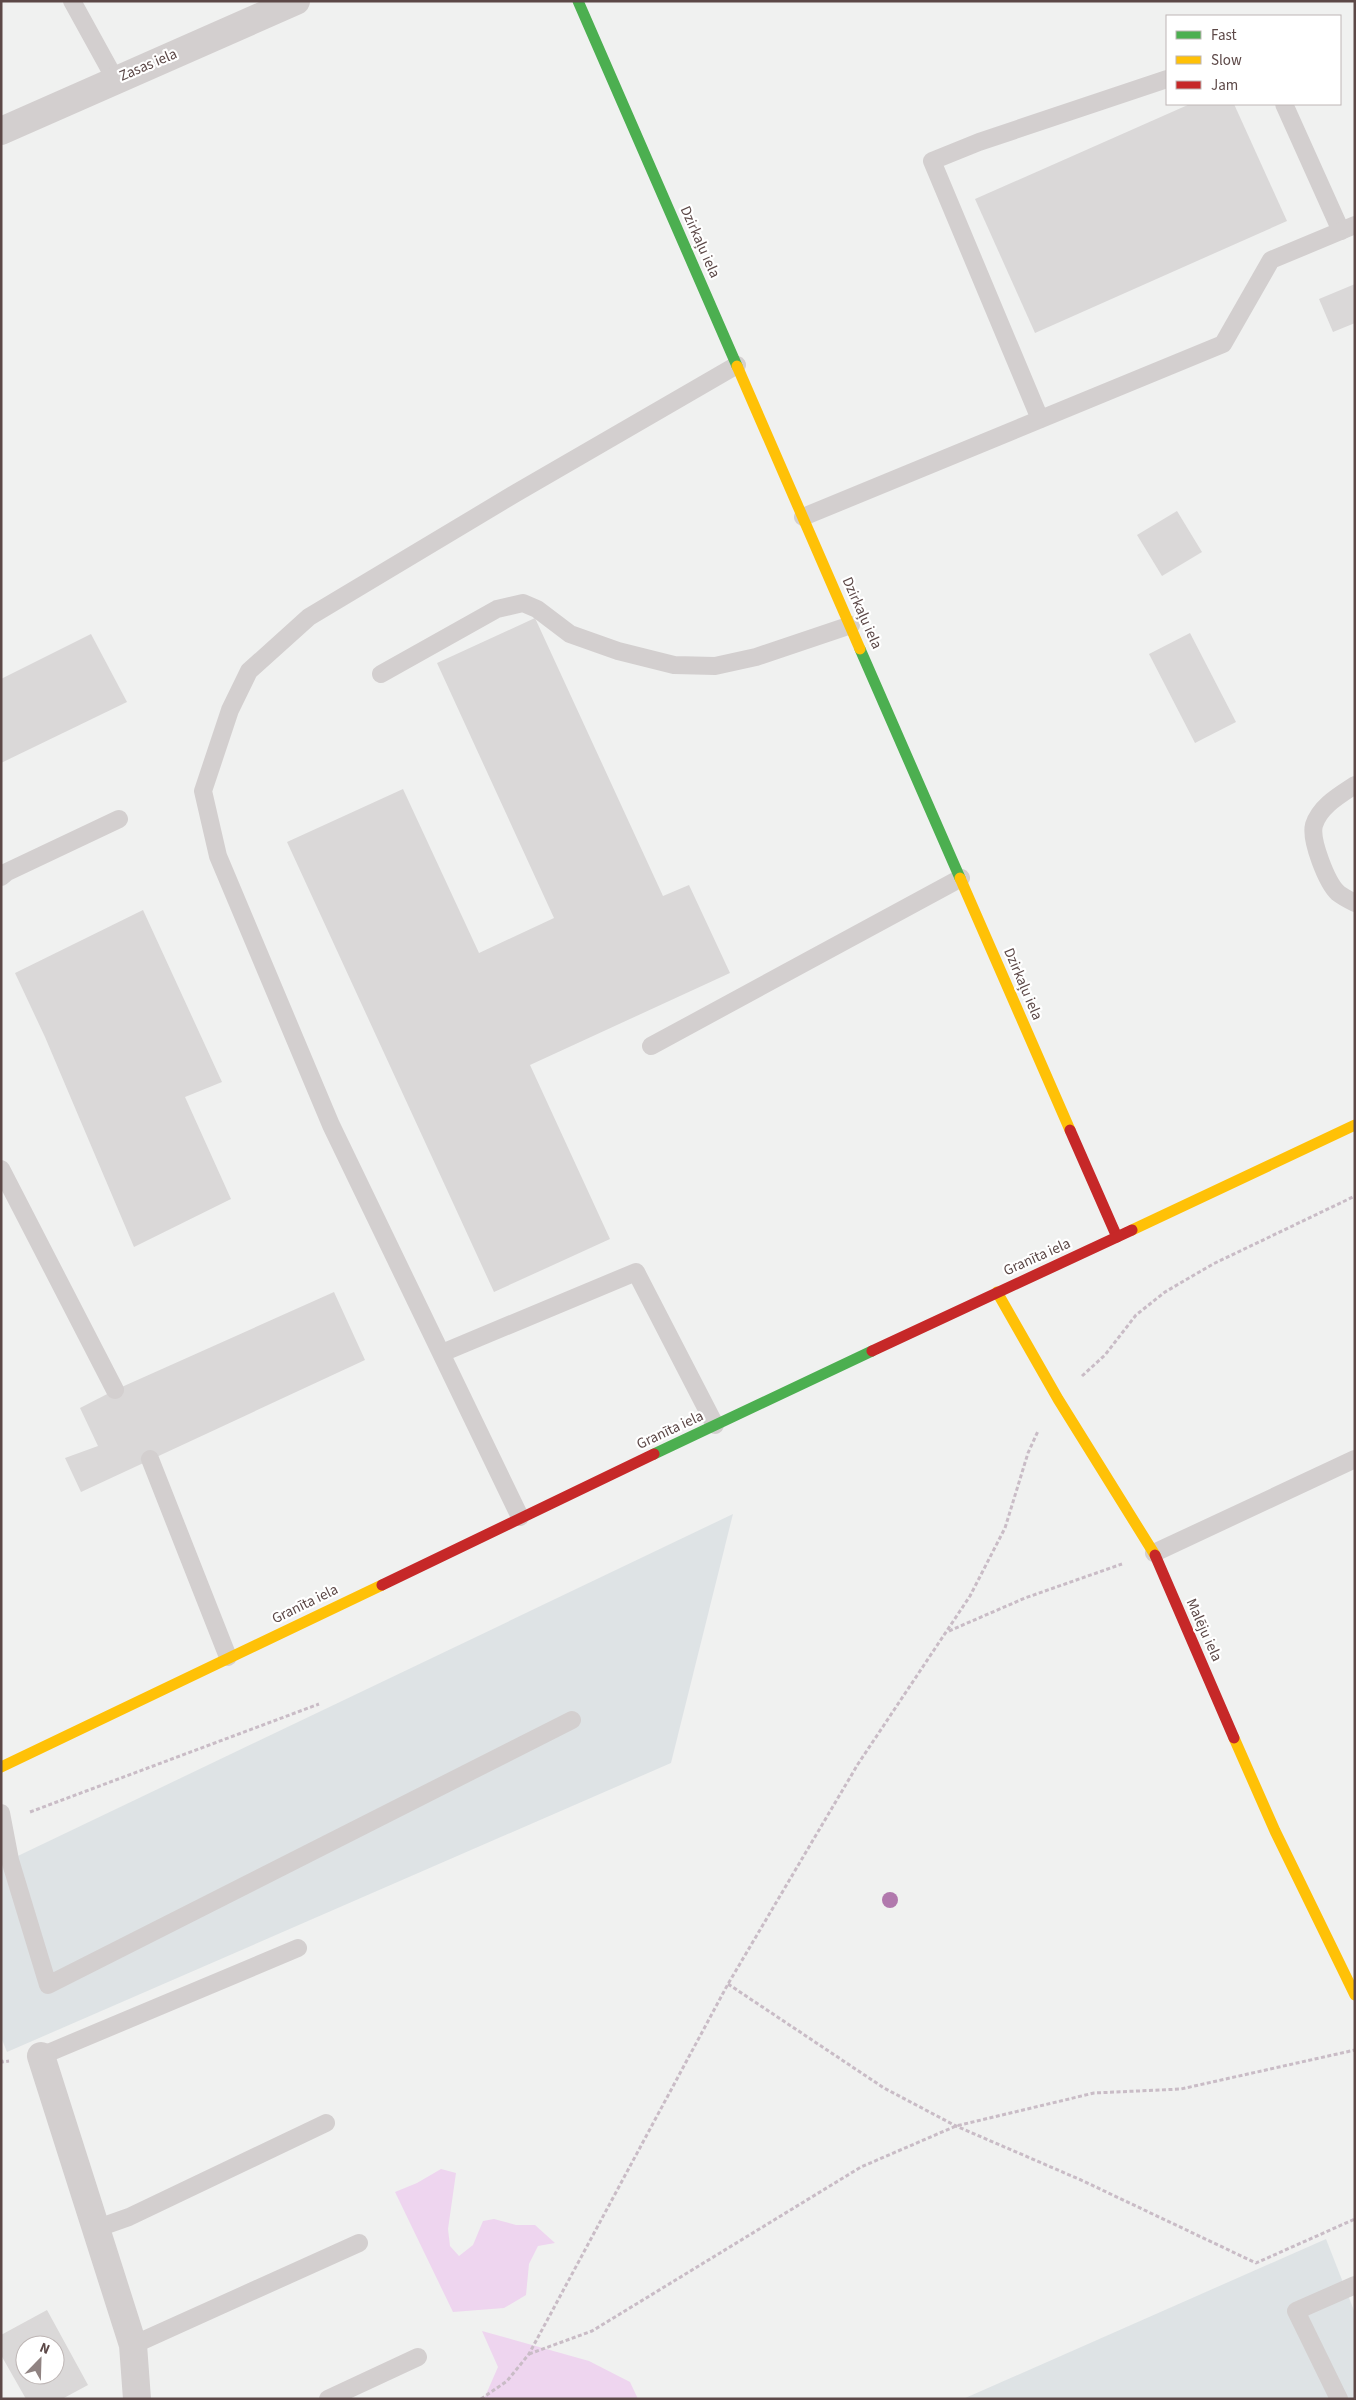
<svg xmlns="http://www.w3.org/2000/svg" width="1356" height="2400" font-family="'Source Sans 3',sans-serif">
<rect width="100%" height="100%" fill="#f0f1f0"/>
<g fill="#dee3e5">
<path d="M733,1514L671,1763L7,2052L1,2037V1864Z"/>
<path d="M1326,2239L1355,2313V2399H963Z"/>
</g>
<g fill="#eed5ef">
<path d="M441,2169L456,2173L448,2229L450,2246L459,2256L473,2245L483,2221L494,2219L516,2225H535L555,2243L538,2246L529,2264L526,2295L504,2308L453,2312L395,2192L417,2183Z"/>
<path d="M482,2331L589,2361L630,2382L638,2399H484L498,2367Z"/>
</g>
<g fill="#dad8d8" fill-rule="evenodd">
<path d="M1190,104H1234L1287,221L1035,333L975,199Z"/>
<path d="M1355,284V323L1333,332L1319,299Z"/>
<path d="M1177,511L1202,552L1162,576L1137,535Z"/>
<path d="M535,618L663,896L689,885L730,973L530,1065L610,1239L494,1292L287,842L403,789L479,953L554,918L437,663Z"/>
<path d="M1190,633L1236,722L1195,743L1149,654Z"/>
<path d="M91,634L127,702L1,763V679Z"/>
<path d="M143,910L222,1082L185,1097L231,1199L134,1247L45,1037L15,973Z"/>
<path d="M334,1292L365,1360L81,1492L65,1458L98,1446L80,1408L115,1390Z"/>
<path d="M47,2310L88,2385L62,2399H26L1,2355V2335ZM25,2345H55V2375H25Z"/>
</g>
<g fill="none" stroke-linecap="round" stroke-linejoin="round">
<g stroke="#c9bcc6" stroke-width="3" stroke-dasharray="4 2.5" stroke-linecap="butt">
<path d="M1082,1376L1105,1355L1136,1315L1165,1292L1213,1264L1355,1196"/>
<path d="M949,1631L1025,1598L1122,1564"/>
<path d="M30,1812L319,1704"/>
<path d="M728,1984L884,2088L956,2126L1081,2180L1256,2263L1355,2219"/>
<path d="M1,2060L2,2062L9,2061"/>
<path d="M529,2354L592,2331L861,2167L956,2126L1094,2093L1181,2089L1355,2050"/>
<path d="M481,2399L507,2381L529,2354L728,1984L858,1764L970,1596L1005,1528L1028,1453L1038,1431"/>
</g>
<g stroke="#d3cfcf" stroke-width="18">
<path d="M72,1L115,79"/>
<path d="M1284,104L1341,231"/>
<path d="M1040,419L932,161L979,142L1167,79"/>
<path d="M803,517L1223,344L1271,260L1355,225"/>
<path d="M381,674L497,609L523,603L537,609L570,634L618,651L674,665L715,666L756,657L851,625"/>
<path d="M1355,785C1340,795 1320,806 1314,825C1310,840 1327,883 1338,893C1343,897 1349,900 1355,903"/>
<path d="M1,877L7,872L119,819"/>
<path d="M651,1046L961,878"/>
<path d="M1,1169L115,1390"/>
<path d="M442,1353L636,1272L715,1425"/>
<path d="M150,1459L228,1657"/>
<path d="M520,1517L331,1125L218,856L203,791L230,710L249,671L309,617L516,493L737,365"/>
<path d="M1154,1553L1355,1459"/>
<path d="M1,1813L10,1860L48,1985L572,1720"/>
<path d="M41,2056L298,1948"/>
<path d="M95,2229L129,2217L326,2123"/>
<path d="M133,2345L359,2243"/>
<path d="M328,2399L418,2357"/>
<path d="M1339,2399L1296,2311L1355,2285"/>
</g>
<g stroke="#d3cfcf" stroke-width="28">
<path d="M1,131L296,1"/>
<path d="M41,2056L133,2345L137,2399"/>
</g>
<g stroke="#4caf50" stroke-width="11">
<path d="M578,1L737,366"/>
<path d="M860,649L960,878"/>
<path d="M654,1454L872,1351"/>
</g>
<g stroke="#ffc107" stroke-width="11">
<path d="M737,366L860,649"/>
<path d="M960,878L1070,1130"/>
<path d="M1132,1230L1355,1125"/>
<path d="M997,1292L1058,1399L1155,1555"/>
<path d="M1234,1738L1275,1831L1355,1995"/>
<path d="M1,1767L382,1585"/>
</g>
<g stroke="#c62828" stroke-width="11">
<path d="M1070,1130L1117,1237"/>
<path d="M872,1351L1132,1230"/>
<path d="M1155,1555L1234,1738"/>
<path d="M382,1585L654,1454"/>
</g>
</g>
<circle fill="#b179ad" cx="890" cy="1900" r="8"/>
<g text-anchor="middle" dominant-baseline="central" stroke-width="4.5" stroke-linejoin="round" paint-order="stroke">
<g font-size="15" fill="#5c4847" stroke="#fff">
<text transform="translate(148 65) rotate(-23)">Zasas iela</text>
<text transform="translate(700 242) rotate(66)">Dzirkaļu iela</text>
<text transform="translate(862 613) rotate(66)">Dzirkaļu iela</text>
<text transform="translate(1023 984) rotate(67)">Dzirkaļu iela</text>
<text transform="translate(1037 1257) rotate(-24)">Granīta iela</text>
<text transform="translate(670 1430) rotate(-25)">Granīta iela</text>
<text transform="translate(305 1604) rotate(-26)">Granīta iela</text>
<text transform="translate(1204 1630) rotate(66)">Malēju iela</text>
</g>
</g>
<rect width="1356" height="2400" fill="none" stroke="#5c4847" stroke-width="5"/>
<rect x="1166" y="15" width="175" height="90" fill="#ffffff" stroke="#beb6b5"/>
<rect x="1176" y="31" width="25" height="8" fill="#4caf50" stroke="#beb6b5"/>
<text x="1211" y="40" font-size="15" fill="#5c4847">Fast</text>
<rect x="1176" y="56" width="25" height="8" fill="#ffc107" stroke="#beb6b5"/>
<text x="1211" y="65" font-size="15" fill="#5c4847">Slow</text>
<rect x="1176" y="81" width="25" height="8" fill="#c62828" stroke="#beb6b5"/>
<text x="1211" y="90" font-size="15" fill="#5c4847">Jam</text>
<g transform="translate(40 2360) rotate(23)"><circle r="24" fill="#ffffff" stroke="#beb6b5"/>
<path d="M0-4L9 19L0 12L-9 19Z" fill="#908382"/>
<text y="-8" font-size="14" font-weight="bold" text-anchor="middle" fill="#5c4847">N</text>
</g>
</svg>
